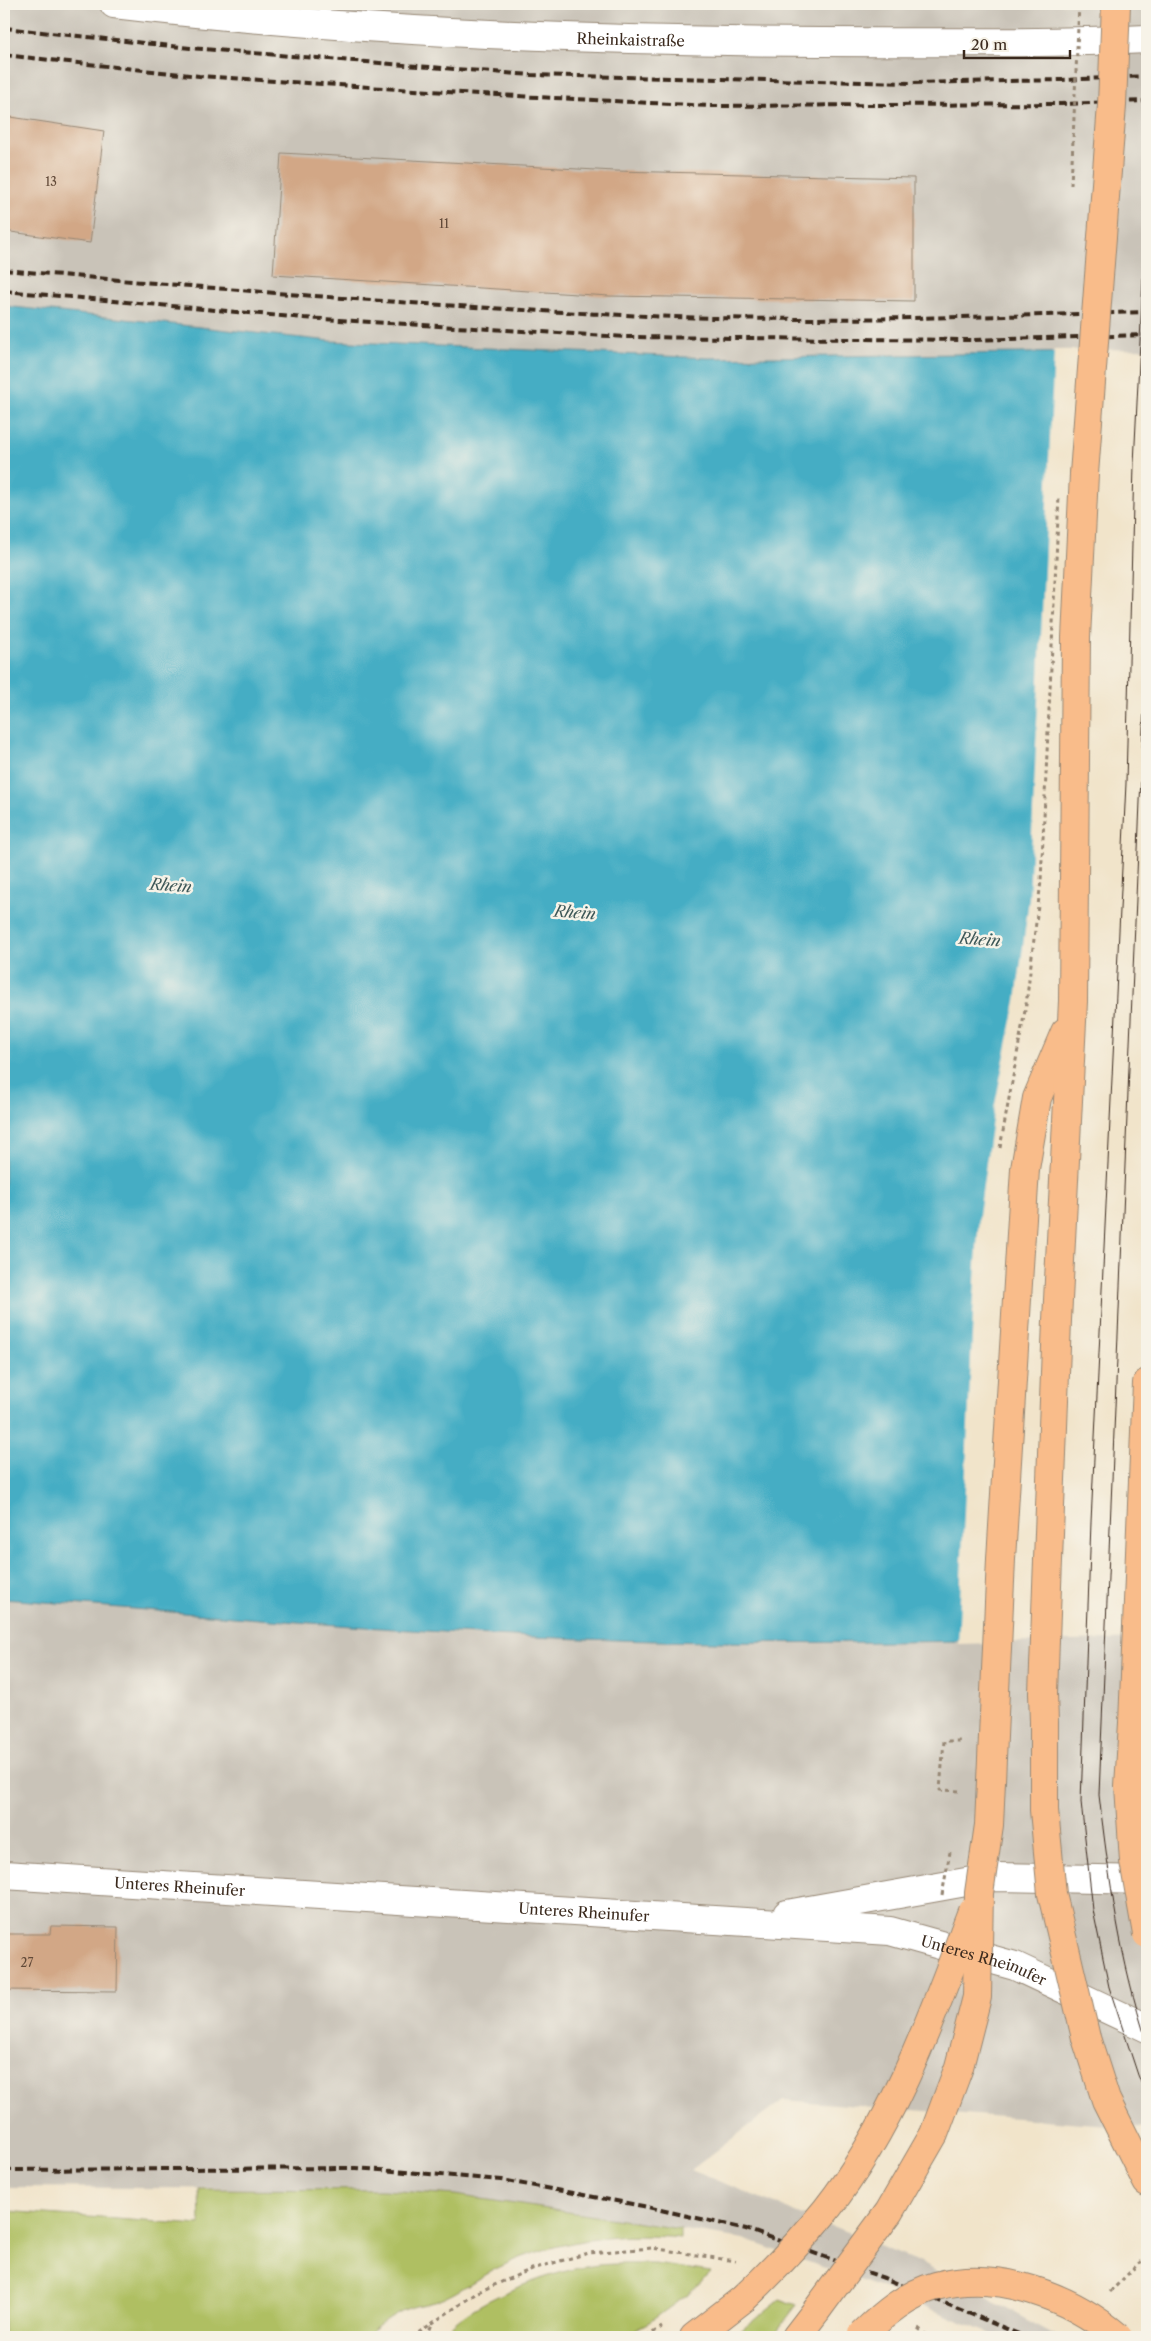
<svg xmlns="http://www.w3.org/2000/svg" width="1151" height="2341" font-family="'Libre Caslon Text',serif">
<rect width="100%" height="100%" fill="#f7f3e8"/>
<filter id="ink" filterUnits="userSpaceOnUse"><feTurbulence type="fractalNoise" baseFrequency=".02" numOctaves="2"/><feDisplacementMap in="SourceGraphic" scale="10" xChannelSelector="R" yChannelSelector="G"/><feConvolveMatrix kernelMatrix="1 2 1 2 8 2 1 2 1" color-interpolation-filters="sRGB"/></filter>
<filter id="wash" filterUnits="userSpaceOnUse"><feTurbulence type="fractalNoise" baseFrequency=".0096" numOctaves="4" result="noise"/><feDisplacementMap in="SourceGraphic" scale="20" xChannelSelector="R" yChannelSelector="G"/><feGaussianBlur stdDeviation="1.12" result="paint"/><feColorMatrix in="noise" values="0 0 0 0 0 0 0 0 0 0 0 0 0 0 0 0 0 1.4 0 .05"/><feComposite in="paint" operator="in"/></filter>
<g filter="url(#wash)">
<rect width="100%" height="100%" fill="#f1e4ca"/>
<g fill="#c9c3b8">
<path d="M4,4H1147V351L708,358L330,341L4,306Z"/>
<path d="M4,1599L458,1634L702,1642H951L1147,1637V2128L783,2100L691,2170L921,2263L1059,2337H998L879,2287L743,2239L455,2195L387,2190L4,2187Z"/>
</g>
<g fill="#afbf62" stroke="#757440">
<path d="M199,2189L383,2190L455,2195L680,2229V2238C621,2232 556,2240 502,2266C481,2275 463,2290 442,2299C432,2304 420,2304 409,2308C392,2314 378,2326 365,2337H4V2211L200,2225Z"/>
<path d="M655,2264L711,2272L688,2294L651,2321L622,2337H441C463,2303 550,2272 590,2266C611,2263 634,2264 655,2264Z"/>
<path d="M780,2299L797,2305L772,2337H733Z"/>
</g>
<path fill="#45adc4" stroke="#406c71" d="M4,306L330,341L708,358L1147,351V1637C917,1643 687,1647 457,1633C306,1624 155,1610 4,1599Z"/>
<path fill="#f1e4ca" d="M1147,349V1639L958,1644L973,1314L979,1215L992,1119L1016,1001L1029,899L1054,350Z"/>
<g id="blocks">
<g fill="#d2a786">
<path d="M4,116L104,131L90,243L4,231Z"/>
<path d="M281,153L615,171L914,178V301L609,296L273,275Z"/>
<path d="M51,1926L118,1927L117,1991L4,1990V1934H50Z"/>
</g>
</g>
</g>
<g filter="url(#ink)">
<use href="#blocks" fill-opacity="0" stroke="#968774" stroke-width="1"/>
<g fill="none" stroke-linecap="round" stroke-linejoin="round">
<defs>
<g id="minor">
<path id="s1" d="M114,4C348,32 584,41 820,42C929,42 1038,44 1147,39"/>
<path id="s2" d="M4,1875L890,1931L1015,1966L1147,2028"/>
<path d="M787,1914L994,1877L1147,1880"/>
</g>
<g id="highway">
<path d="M1025,1169L1037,1098L1065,1032"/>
<path d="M1044,1723L1043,1693L1057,1320L1073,1001L1076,638L1084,474"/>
<path d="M1133,1723L1147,1383"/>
<path d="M1086,2038L1106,2100L1147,2182"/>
<path d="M694,2337L743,2299"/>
<path d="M796,2337L816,2311"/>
</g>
</defs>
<use href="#minor" stroke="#968774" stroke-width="30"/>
<use href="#highway" stroke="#968774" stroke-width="30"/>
<g stroke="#968774" stroke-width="3" stroke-dasharray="4 4" stroke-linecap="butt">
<path d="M959,1791L940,1790L944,1741H961"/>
<path d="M1110,2292L1139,2263L1147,2259"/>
<path d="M918,2328L929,2337"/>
<path d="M412,2337L478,2292L532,2269L589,2253L652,2248L735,2261"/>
<path d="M427,2337L432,2324"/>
<path d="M646,2337L662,2327"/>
</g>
<use href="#minor" stroke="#fff" stroke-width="28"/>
<use href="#highway" stroke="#f9bc8a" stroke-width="28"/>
<g stroke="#3b2a1e" stroke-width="1">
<path d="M1147,198L1134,464L1126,783L1091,1522L1081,1802L1093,1910L1109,1987L1138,2075L1147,2097"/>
<path d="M1147,632L1099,1795C1109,1879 1120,1961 1147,2042"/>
</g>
<g stroke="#3b2a1e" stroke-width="4" stroke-dasharray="8 4" stroke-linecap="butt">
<path d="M4,28L190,48L531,75L909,83L1062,80L1147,76"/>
<path d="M4,55L199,76L461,93L709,106L1061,104L1147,101"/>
<path d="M4,270C210,288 417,306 624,315C798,323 973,317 1147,312"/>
<path d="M4,291L304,318L625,337L972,340L1147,335"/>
<path d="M4,2170L356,2168L502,2180L643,2206L746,2229L884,2278L1026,2337"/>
</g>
<defs>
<g id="highway-bridge">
<path d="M1084,474L1112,105L1116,4"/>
<path d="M1044,1723V1810L1052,1894L1086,2038"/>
<path d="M1133,1723L1129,1786L1134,1861L1147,1934"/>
<path d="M743,2299C773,2271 800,2242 826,2210C895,2123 933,2014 972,1911"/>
<path d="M816,2311L889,2212L934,2134L959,2067L977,1997L979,1893L989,1825L1001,1559L1025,1169"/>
<path d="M863,2334C884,2314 907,2294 936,2286C998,2269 1071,2297 1118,2337"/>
</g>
</defs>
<use href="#highway-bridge" stroke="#968774" stroke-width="30" stroke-linecap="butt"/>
<g stroke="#968774" stroke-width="3" stroke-dasharray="4 4" stroke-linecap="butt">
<path d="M1071,185L1079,4"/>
<path d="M1000,1148L1026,1005L1041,881L1059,496"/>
<path d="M942,1895L950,1852"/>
</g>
<use href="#highway-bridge" stroke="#f9bc8a" stroke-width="28"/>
</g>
</g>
<g text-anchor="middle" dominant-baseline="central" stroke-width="5" stroke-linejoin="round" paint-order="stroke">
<g font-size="12" fill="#614938">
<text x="51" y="181">13</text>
<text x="444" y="223">11</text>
<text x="27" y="1962">27</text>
</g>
<g font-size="15" fill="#3b2a1e" stroke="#f7f3e8">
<text stroke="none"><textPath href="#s1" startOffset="518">Rheinkaistraße</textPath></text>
<text stroke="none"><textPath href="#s2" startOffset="176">Unteres Rheinufer</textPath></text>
<text stroke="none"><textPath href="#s2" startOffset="581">Unteres Rheinufer</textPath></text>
<text stroke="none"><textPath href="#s2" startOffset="986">Unteres Rheinufer</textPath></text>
</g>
<g font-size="16" font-style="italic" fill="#3e5858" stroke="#f7f3e8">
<text transform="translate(171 885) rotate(4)">Rhein</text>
<text transform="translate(575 912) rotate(4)">Rhein</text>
<text transform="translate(980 939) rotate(4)">Rhein</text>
</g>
</g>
<rect width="1151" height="2341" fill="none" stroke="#f7f3e8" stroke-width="20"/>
<path d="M964 50v8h106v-8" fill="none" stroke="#3b2a1e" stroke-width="2.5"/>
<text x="971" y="50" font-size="15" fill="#3b2a1e" stroke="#f7f3e8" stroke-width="4" paint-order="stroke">20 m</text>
</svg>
